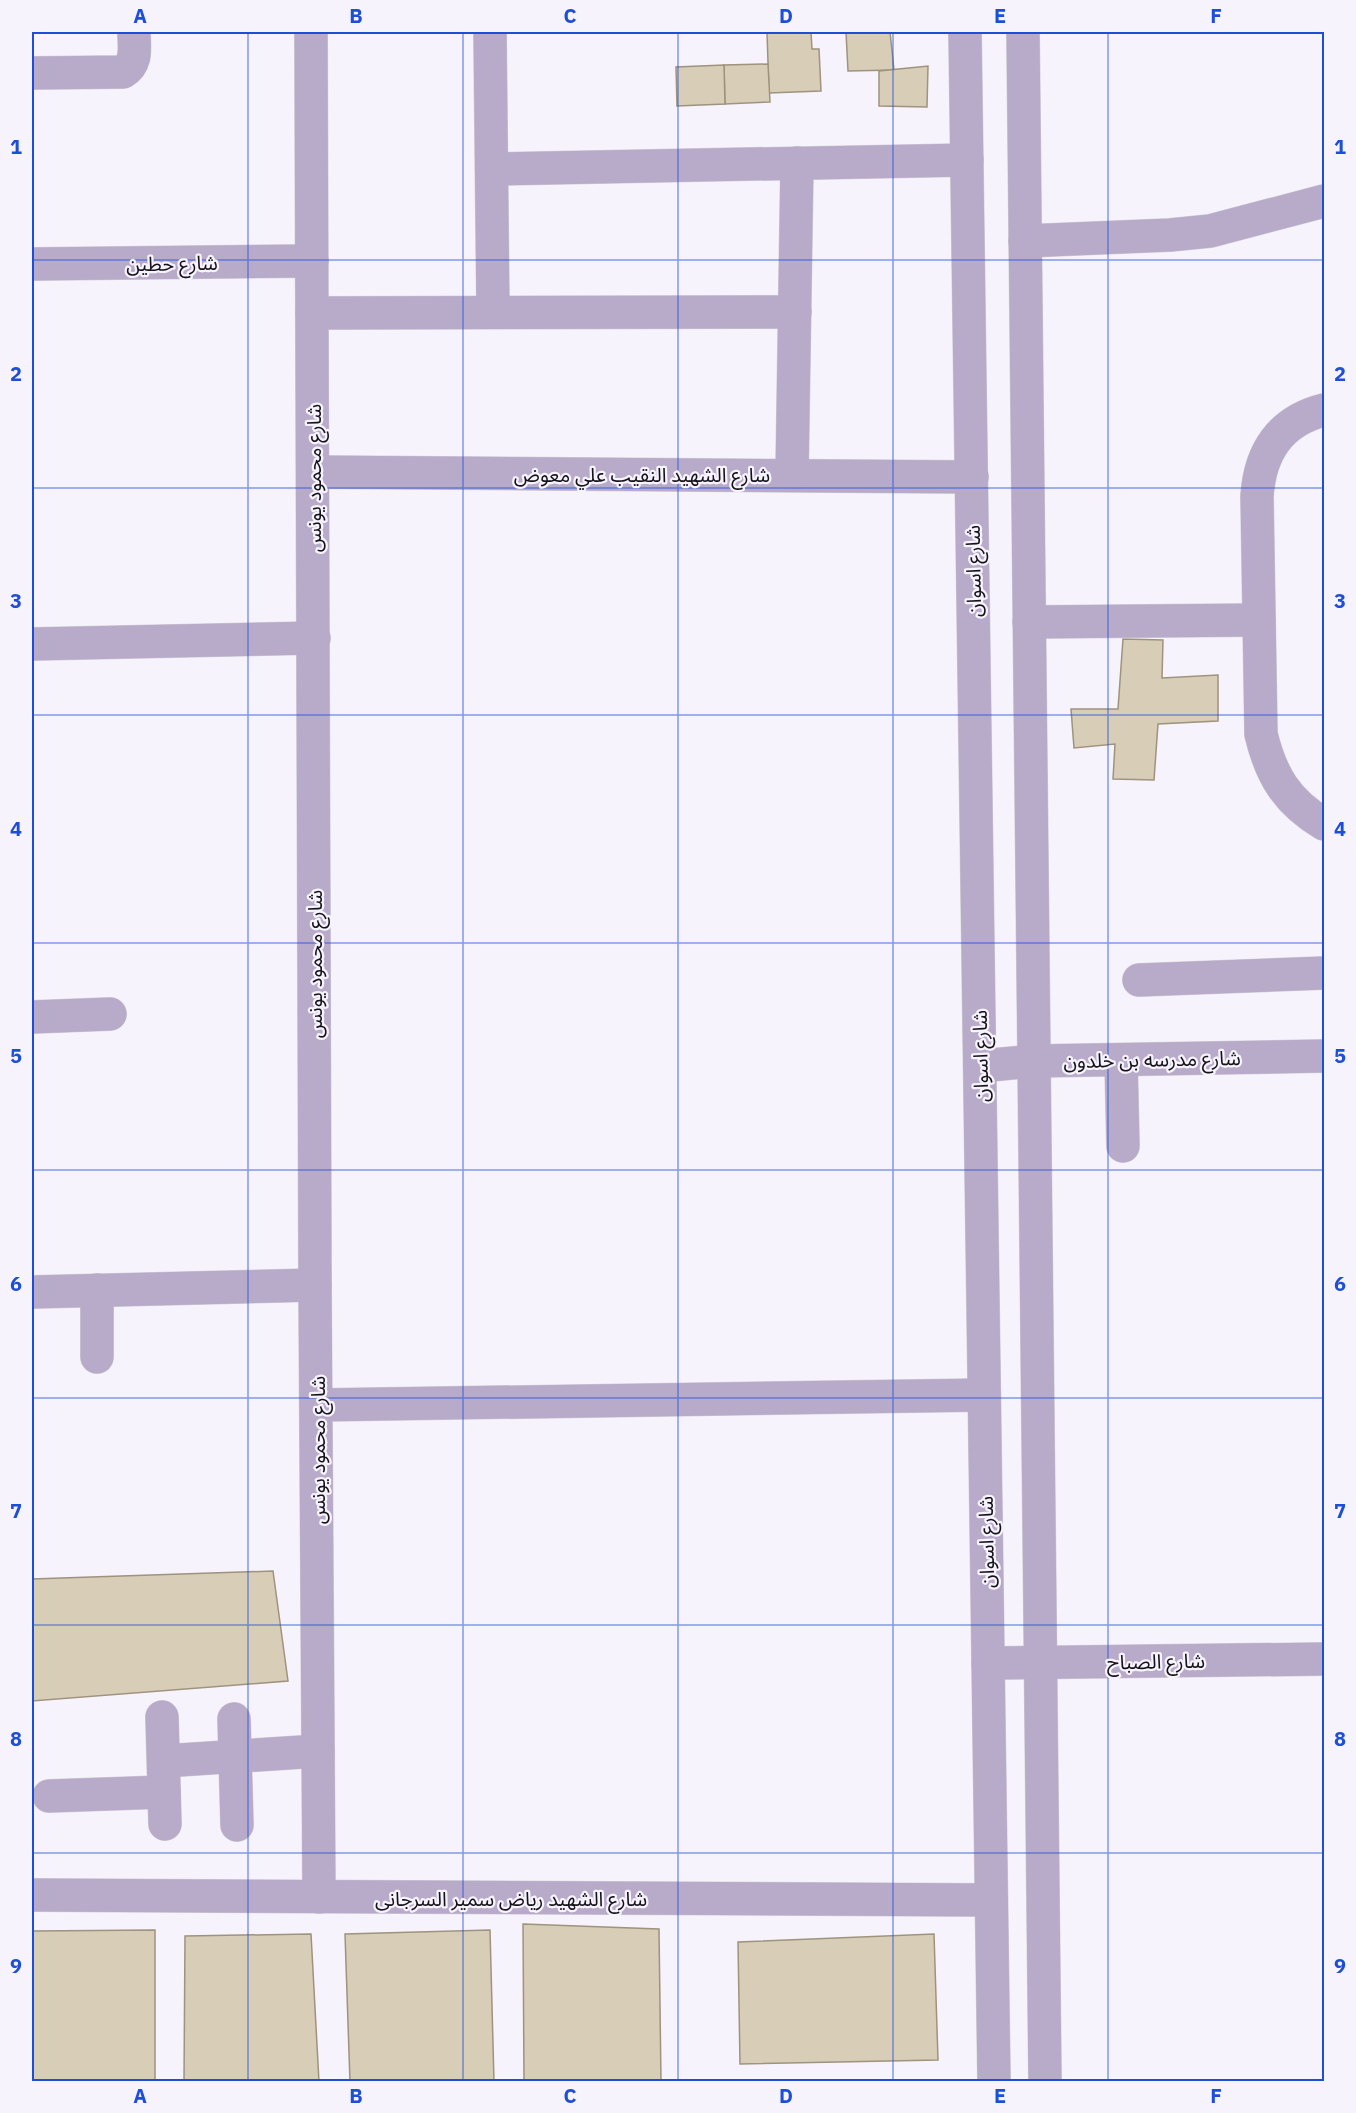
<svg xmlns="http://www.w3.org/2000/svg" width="1356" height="2113" font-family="'IBM Plex Sans','Noto Sans Arabic',sans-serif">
<rect width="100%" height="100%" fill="#f7f3fc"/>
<g fill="#d8cdb7" stroke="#9e937e" stroke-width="1.5">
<path d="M767,32H811L812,49H819L821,91L769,93Z"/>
<path d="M846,32H890L894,70L848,71Z"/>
<path d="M768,64L770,102L725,104L724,65Z"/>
<path d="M724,65L725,104L677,106L676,67Z"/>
<path d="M928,66L927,107L879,106V71Z"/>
<path d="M1123,639L1163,640L1162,678L1218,675V721L1158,724L1154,780L1113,779L1115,744L1074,748L1071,709H1118Z"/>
<path d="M273,1571L288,1681L32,1701V1579Z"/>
<path d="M523,1924L659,1929L661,2082H524Z"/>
<path d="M155,1930V2082H32V1931Z"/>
<path d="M490,1930L494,2082H350L345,1934Z"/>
<path d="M311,1934L319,2082H184L185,1936Z"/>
<path d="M934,1934L938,2060L740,2064L738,1942Z"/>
</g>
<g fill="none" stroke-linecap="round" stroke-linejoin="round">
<defs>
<g id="minor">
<path d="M311,32L315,1285L319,1897"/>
<path d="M490,32L493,312"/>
<path d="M965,32L994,2082"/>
<path d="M1023,32L1045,2082"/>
<path d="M32,73L123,72C138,63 134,47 134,32"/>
<path d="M492,169L967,160"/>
<path d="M1025,241L1170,235L1210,231L1324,201"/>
<path d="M32,264L312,261"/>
<path d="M312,313L795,312"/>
<path d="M1324,410C1280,421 1260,452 1257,496L1261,734C1271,776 1287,802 1324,824"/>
<path d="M313,472L972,477"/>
<path d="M792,475L797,163"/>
<path d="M1029,622L1259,620"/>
<path d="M32,644L314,638"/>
<path d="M1139,980L1324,973"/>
<path d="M32,1017L110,1014"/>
<path d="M1121,1060L1123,1146"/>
<path d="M980,1066L1034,1061L1324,1056"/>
<path d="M97,1290V1357"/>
<path d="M32,1292L315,1285"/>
<path d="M317,1405L984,1395"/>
<path d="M988,1663L1324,1659"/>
<path d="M162,1717L165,1824"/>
<path d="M234,1719L237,1825"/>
<path d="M164,1761L318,1751"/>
<path d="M49,1796L164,1792"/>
<path d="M32,1895L991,1900"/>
</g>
</defs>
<use href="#minor" stroke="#d3cfd8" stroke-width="34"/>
<use href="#minor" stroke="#b8aac9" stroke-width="33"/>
</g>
<path fill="none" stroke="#1d4ed8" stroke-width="1.5" stroke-opacity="0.55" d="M248,32V2082M463,32V2082M678,32V2082M893,32V2082M1108,32V2082M32,260H1324M32,488H1324M32,715H1324M32,943H1324M32,1170H1324M32,1398H1324M32,1625H1324M32,1853H1324"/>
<g text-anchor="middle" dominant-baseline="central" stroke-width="4.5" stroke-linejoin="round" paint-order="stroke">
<g font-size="20" fill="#15121a" stroke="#f7f3fc">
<text transform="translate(172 263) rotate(-1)">شارع حطين</text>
<text x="642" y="474">شارع الشهيد النقيب علي معوض</text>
<text transform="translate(313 478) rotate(-90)">شارع محمود يونس</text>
<text transform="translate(973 571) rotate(-91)">شارع اسوان</text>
<text transform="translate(314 964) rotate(-90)">شارع محمود يونس</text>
<text transform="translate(980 1056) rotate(-91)">شارع اسوان</text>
<text transform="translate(1152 1059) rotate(-1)">شارع مدرسه بن خلدون</text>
<text transform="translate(317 1450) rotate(-90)">شارع محمود يونس</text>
<text transform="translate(986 1542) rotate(-91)">شارع اسوان</text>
<text transform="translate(1156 1661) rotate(-1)">شارع الصباح</text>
<text x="511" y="1898">شارع الشهيد رياض سمير السرجانى</text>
</g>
</g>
<rect width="1356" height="2113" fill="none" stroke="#f7f3fc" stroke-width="66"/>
<rect x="33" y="33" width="1290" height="2047" fill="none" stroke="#1d4ed8" stroke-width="2"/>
<g font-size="20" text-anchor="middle" font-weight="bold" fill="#1d4ed8">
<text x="140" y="23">A</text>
<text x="356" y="23">B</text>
<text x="570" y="23">C</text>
<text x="786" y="23">D</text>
<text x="1000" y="23">E</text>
<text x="1216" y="23">F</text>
<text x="16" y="154">1</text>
<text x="1340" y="154">1</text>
<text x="16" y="381">2</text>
<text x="1340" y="381">2</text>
<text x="16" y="608">3</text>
<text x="1340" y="608">3</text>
<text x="16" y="836">4</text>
<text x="1340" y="836">4</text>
<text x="16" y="1063">5</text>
<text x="1340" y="1063">5</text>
<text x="16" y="1291">6</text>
<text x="1340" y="1291">6</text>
<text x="16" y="1518">7</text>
<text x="1340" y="1518">7</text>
<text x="16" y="1746">8</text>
<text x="1340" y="1746">8</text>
<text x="16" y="1973">9</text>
<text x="1340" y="1973">9</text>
<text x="140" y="2103">A</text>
<text x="356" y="2103">B</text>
<text x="570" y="2103">C</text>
<text x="786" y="2103">D</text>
<text x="1000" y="2103">E</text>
<text x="1216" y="2103">F</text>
</g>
</svg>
